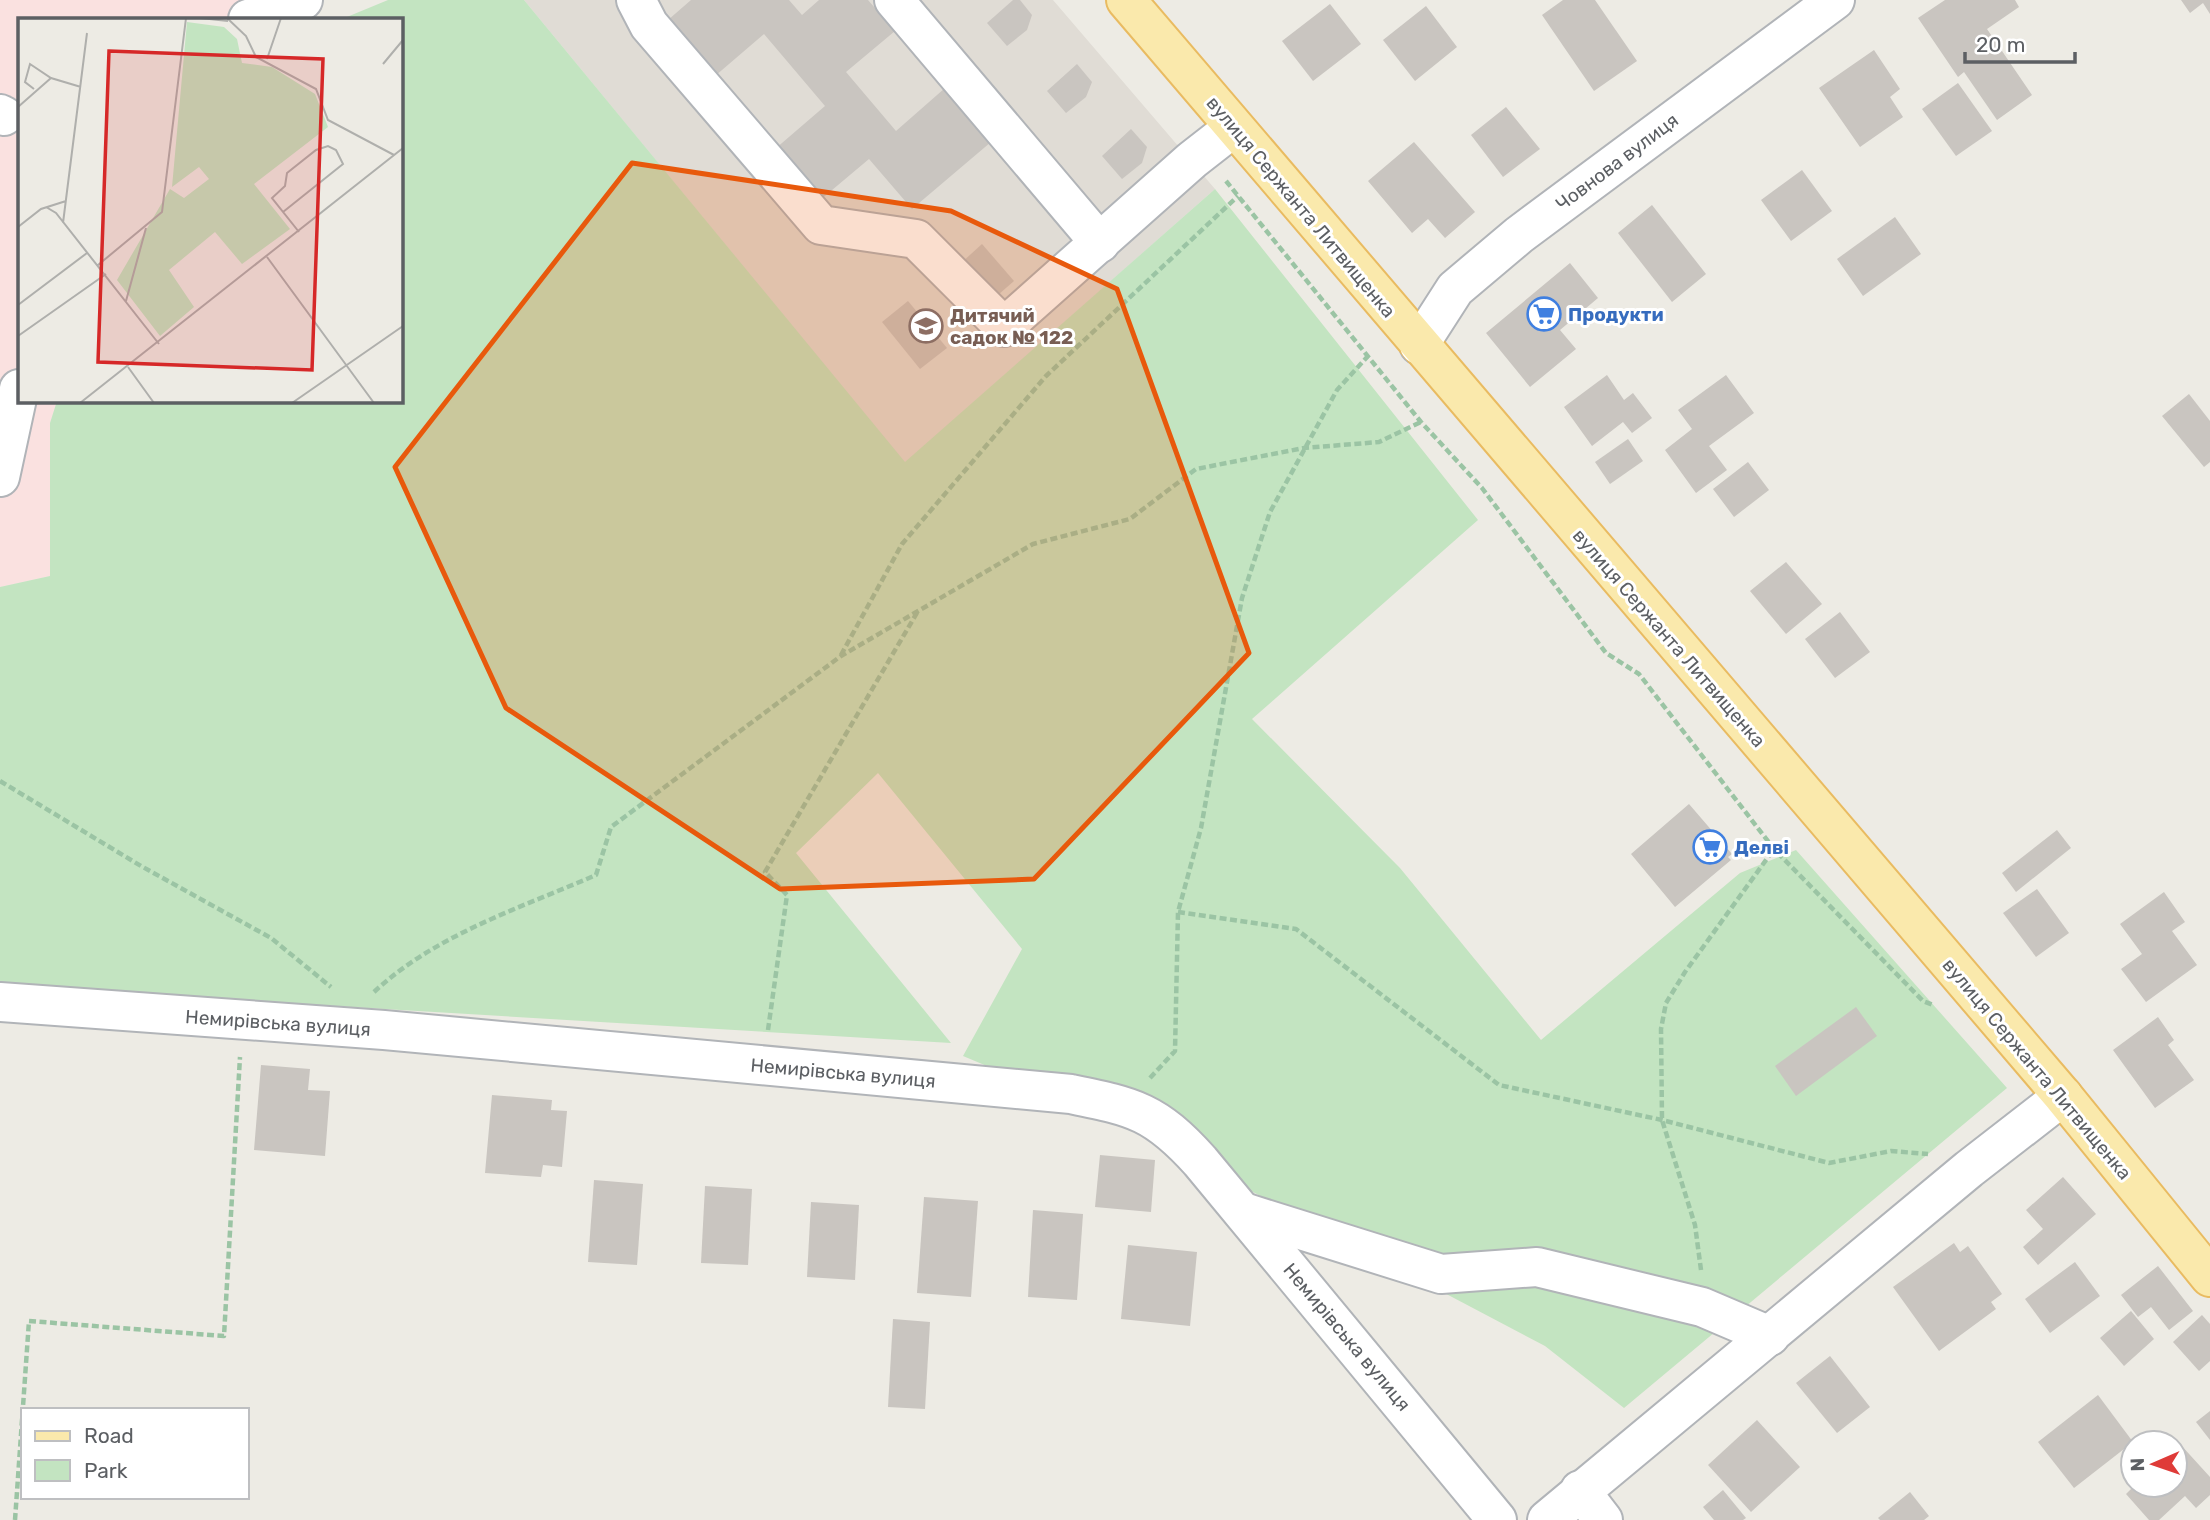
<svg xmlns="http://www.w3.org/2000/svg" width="2210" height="1520" font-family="Rubik,sans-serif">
<rect width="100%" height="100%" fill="#edebe4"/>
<path fill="#e0dcd5" d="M524,0H1053L1215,189L905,463Z"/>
<path fill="#fae1e0" d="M0,0H283L271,19H19V401H57L50,423V576L0,587Z"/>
<path fill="#c3e4c1" d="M388,0H524L905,462L1215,189L1478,520L1252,719L1400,868L1541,1040L1740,873L1796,850L2007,1088L1624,1408L1545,1346L1120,1122L963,1056L1022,949L878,773L796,853L951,1043L0,986V587L50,576V423L57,401H401V19H342Z"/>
<g fill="#c9c5c0">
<path d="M691,0H789L802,15L819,0H868L895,31L846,72L896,131L945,88L991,142L912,209L869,159L819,201L775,149L825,106L764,34L715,76L668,20Z"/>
<path d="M1013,0H1020L1032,15L1027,30L1007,46L987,23Z"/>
<path d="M1563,0H1595L1637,61L1594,91L1542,15Z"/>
<path d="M1945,0H2015L2019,7L1987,29L2032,95L1997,120L1964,72L1958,77L1918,18Z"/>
<path d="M2181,0H2210V14L2203,3L2190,13Z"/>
<path d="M1330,4L1361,44L1313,81L1282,41Z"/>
<path d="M1426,6L1457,47L1415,81L1383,40Z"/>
<path d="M1874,50L1900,89L1890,97L1903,117L1860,147L1819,88Z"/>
<path d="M1077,64L1092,82L1086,97L1066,113L1047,91Z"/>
<path d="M1958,83L1992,131L1956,156L1922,109Z"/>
<path d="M1506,107L1540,149L1503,177L1471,135Z"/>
<path d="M1131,129L1147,147L1142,163L1122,179L1102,156Z"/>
<path d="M1414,142L1475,212L1445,238L1428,219L1412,233L1368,181Z"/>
<path d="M1802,170L1832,211L1791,241L1761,200Z"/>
<path d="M1652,205L1706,274L1672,302L1618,233Z"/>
<path d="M1895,217L1921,254L1863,296L1837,259Z"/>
<path d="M982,244L1014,281L991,301L960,264Z"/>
<path d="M1570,263L1598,298L1560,330L1576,349L1530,387L1486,333Z"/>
<path d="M908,301L947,348L920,369L882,322Z"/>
<path d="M1607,375L1624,400L1633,393L1652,418L1632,433L1623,422L1592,446L1564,407Z"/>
<path d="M1726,375L1754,413L1709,446L1727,470L1696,493L1665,450L1692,429L1678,410Z"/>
<path d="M2189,394L2210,421V462L2204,467L2162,416Z"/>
<path d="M1628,439L1643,461L1610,484L1595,462Z"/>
<path d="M1748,462L1769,490L1734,517L1713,489Z"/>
<path d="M1786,562L1822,604L1786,634L1750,591Z"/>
<path d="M1840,612L1870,652L1835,678L1805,639Z"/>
<path d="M1689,804L1732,854L1728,857L1731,860L1675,907L1631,854Z"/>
<path d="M2057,830L2071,848L2016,892L2002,873Z"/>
<path d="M2037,889L2069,933L2036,957L2003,913Z"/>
<path d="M2164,892L2185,922L2172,931L2197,965L2146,1002L2121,969L2142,954L2120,924Z"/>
<path d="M1856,1007L1877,1036L1796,1096L1775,1066Z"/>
<path d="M2158,1017L2174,1040L2168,1045L2194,1080L2155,1108L2113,1050Z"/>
<path d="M261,1065L310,1069L308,1090L330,1091L325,1156L254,1150Z"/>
<path d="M492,1095L552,1100L551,1110L567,1111L562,1167L543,1165L541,1177L485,1173Z"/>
<path d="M1100,1155L1155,1160L1151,1212L1095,1207Z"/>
<path d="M2063,1177L2096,1214L2038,1265L2023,1247L2043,1229L2026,1210Z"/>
<path d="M594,1180L643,1184L637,1265L588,1262Z"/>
<path d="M705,1186L752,1189L748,1265L701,1263Z"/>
<path d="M924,1197L978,1201L971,1297L917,1293Z"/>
<path d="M811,1202L859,1205L855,1280L807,1277Z"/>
<path d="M1033,1210L1083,1214L1077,1300L1028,1297Z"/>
<path d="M1954,1243L1960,1252L1968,1246L2002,1294L1991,1302L1996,1309L1939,1351L1893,1287Z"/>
<path d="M1128,1245L1197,1252L1190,1326L1121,1319Z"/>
<path d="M2075,1262L2100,1296L2050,1333L2025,1299Z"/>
<path d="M2158,1266L2193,1311L2169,1330L2151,1307L2138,1317L2121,1295Z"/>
<path d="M2131,1311L2154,1339L2124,1366L2100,1338Z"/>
<path d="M2202,1315L2210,1324V1361L2199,1371L2173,1342Z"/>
<path d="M893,1319L930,1322L925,1409L888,1407Z"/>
<path d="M1830,1356L1870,1407L1837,1433L1796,1383Z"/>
<path d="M2098,1395L2133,1442L2074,1488L2038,1442Z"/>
<path d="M2210,1411V1440L2196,1422Z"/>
<path d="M1757,1420L1800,1467L1751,1512L1708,1465Z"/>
<path d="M2180,1444L2210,1477V1495L2196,1508L2185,1496L2159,1520H2149L2126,1494L2135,1485H2175V1449Z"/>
<path d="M1723,1490L1746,1518L1743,1520H1714L1703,1507Z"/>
<path d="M1910,1492L1929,1516L1924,1520H1880L1878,1518Z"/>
</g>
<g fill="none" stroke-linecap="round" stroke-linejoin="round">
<defs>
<g id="minor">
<path d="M636,0L649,25L821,225L916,239L1004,327L1192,160L1233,128"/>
<path d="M894,0L1100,243"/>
<path d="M248,19L303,0"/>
<path d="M0,114L4,116"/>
<path d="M1419,345L1455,289L1519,235L1835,0"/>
<path d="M0,477L19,389"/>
<path d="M0,1002L384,1030L1071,1094C1134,1107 1155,1111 1200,1161L1497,1520"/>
<path d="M1243,1212L1441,1274L1537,1267L1702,1307L1770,1336"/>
<path d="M1580,1490L1603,1520"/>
<path d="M1547,1520L1969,1169L2063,1096"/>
</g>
<path id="major" d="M1126,0L2063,1096L2210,1277"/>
</defs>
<use href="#minor" stroke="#b1b4b8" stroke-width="42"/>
<use href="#major" stroke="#e9bb61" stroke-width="42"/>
<g stroke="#9bc4a4" stroke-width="4.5" stroke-dasharray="7 3.5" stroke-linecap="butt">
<path d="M1226,181L1421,422L1482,488L1606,653L1639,674L1774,849L1923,1001L1933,1005"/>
<path d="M841,655L902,544L1046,376L1238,196"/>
<path d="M0,781L141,866L271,938L331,987"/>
<path d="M1178,912L1296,929L1499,1085L1662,1120L1829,1163L1891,1151L1928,1154"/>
<path d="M374,992C435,935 520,908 596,875L611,827L841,656L1033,544L1130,519L1196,469L1304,448L1379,442L1421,422"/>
<path d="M768,1030L787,895L765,872L918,611"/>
<path d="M1150,1078L1175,1051L1178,912L1201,828L1242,598L1270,512L1337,390L1368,356"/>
<path d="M1701,1270L1695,1225L1662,1120L1661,1029L1666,1003L1685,972L1774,849"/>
<path d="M15,1520L29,1321L224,1336L240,1057"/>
</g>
<use href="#minor" stroke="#fff" stroke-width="38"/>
<use href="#major" stroke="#fae9ac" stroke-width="38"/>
</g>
<path fill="#e8590c" fill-opacity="0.2" stroke="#e8590c" stroke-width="5" stroke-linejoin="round" d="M632,163L951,211L1117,289L1249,653L1034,879L780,889L506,708L395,467Z"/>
<defs>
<symbol id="supermarket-ring" viewBox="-11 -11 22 22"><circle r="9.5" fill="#fff" stroke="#3f7fe0" stroke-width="1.5"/><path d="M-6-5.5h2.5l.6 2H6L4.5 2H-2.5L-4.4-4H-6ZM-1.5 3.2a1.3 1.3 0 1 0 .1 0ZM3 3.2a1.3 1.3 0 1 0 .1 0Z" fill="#3f7fe0"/></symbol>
<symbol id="school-ring" viewBox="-11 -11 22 22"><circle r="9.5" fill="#fff" stroke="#8d6e63" stroke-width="1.5"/><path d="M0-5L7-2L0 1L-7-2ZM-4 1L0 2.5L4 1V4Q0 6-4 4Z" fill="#8d6e63"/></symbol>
</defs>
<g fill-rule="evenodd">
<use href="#supermarket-ring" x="1525" y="295" width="38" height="38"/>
<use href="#school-ring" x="907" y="307" width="38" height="38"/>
<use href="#supermarket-ring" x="1691" y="828" width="38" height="38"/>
</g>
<g text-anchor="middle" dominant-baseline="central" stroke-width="6" stroke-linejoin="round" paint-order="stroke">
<g font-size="19" fill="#5c5f63" stroke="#fff">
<text transform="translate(1617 162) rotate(-37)">Човнова вулиця</text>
<text transform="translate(1301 207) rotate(50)">вулиця Сержанта Литвищенка</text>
<text transform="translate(1669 638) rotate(49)">вулиця Сержанта Литвищенка</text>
<text transform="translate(278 1023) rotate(4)">Немирівська вулиця</text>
<text transform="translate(2037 1069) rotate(50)">вулиця Сержанта Литвищенка</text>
<text transform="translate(843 1073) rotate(5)">Немирівська вулиця</text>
<text transform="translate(1347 1337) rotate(50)">Немирівська вулиця</text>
</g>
<g font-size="19" font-weight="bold" fill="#366cbe" stroke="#fff" text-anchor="start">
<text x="1568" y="314">Продукти</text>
<text x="1734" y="847">Делві</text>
</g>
<g font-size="19" font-weight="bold" fill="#785e54" stroke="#fff" text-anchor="start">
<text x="950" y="315">Дитячий<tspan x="950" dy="22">садок № 122</tspan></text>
</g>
</g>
<g transform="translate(18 18)">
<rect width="385" height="385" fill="#edebe4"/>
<path d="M169,4L206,9L219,21L224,45L254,49L297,76L310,109L236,166L272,211L224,246L197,214L151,252L176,289L142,318L99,262L152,171L166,180L191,161L181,149L154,169Z" fill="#c3e4c1"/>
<path fill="none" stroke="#afafac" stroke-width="2" d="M182,0L210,3M209,0L228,18L238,39L298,71L310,102L376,137M249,41L263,0M365,46L385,22M16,71L7,64L12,46L33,60L63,69M0,89L33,60M28,189L38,195L141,326M265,194L325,146L318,132L310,128L298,132L269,155L267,168L254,180L281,214M45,205L69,15M0,209L23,191L48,183M249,239L356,385M80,247L144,194L168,0M108,283L128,210M0,287L69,235M0,318L88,256M110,349L136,385M62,385L385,130M274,385L385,308"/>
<path fill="#d62828" fill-opacity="0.15" stroke="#d62828" stroke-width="3.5" d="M91,33L305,41L294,352L80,344Z"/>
<rect width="385" height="385" fill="none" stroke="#5c5f63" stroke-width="3.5"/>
</g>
<rect x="21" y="1408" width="228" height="91" fill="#ffffff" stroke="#bebfc1" stroke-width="2"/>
<rect x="35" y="1431" width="35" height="10" fill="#fae9ac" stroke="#bebfc1" stroke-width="2"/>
<text x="84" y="1443" font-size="21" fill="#5c5f63">Road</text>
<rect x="35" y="1460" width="35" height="21" fill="#c3e4c1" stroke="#bebfc1" stroke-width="2"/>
<text x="84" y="1478" font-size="21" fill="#5c5f63">Park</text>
<g transform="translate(2154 1464) rotate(268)"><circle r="33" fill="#ffffff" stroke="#bebfc1" stroke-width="2"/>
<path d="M0-5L12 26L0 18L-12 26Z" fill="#df3b38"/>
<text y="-10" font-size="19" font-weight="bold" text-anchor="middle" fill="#5c5f63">N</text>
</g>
<path d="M1965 52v10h110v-10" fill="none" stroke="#5c5f63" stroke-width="3.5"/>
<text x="1976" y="52" font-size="21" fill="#5c5f63" stroke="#ffffff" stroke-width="5" paint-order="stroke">20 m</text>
</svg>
